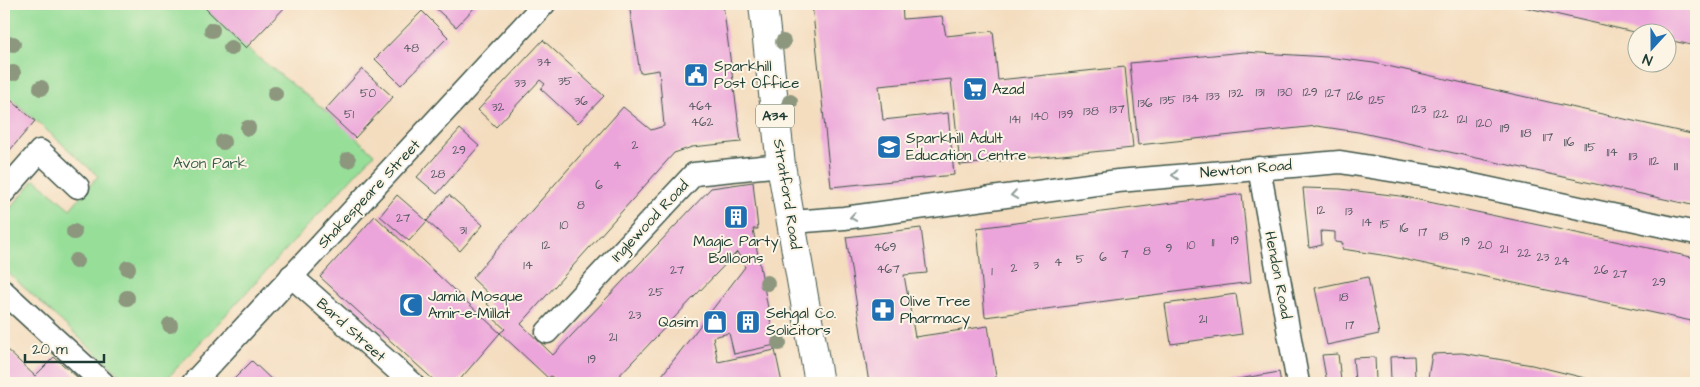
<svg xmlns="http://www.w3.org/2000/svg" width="1700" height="387" font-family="'Architects Daughter',sans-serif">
<rect width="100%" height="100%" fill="#fcf5e5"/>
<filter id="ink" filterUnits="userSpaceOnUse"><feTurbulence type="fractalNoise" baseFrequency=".02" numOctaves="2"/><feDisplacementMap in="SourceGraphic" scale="10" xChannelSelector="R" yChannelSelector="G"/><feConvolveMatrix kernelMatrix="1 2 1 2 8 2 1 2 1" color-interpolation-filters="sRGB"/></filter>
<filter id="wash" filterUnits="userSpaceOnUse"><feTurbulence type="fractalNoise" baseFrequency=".0096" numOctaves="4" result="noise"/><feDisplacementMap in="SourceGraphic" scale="20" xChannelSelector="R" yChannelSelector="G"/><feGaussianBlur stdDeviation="1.12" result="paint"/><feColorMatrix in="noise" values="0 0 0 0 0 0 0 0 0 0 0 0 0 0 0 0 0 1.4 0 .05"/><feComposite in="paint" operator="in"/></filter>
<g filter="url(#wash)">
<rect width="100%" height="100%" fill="#f4ddbf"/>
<path fill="#97de99" stroke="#5b8e66" d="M4,4H201L246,48L325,110L374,154L163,383H129L4,269V216L35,179L70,209L98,176L4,92Z"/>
<g id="blocks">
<g fill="#eca5da">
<path d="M207,4H288L246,48L204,7Z"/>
<path d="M431,4H478L456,27Z"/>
<path d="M629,4H723L741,142L692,147L674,153L521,324L553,355L711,188L753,182L758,229H753L775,345L734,354L729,333L713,337L718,362L775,350L782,383H656L745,267L737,252L612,383H559L551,376L548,378L500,333L505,329L492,317L496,312L487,304L493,298L472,278L623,107L651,130L664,126L659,70L640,73Z"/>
<path d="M812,4H902L903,19L942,16L946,36L993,31L998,80L1125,67L1133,148L960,165L951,79L879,86L883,120L948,113L954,175L831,187Z"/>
<path d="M1511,4H1696V46L1668,40V32L1638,33Z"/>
<path d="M422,11L448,37L401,85L375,59Z"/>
<path d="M543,40L604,96L578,123L541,89L545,84L540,80L496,127L478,110Z"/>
<path d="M1244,52L1327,57L1374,63L1696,135V206L1358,132L1317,126L1138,145L1130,63Z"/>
<path d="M362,69L393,97L355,138L325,110Z"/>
<path d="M4,94L35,121L4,157Z"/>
<path d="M460,129L479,146L437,194L417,177Z"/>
<path d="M1303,188L1340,189L1400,196L1696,258V322L1388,256L1342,249L1343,243L1335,242V232L1321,231L1322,245L1309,248Z"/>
<path d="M1242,194L1251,282L985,317L977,228Z"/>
<path d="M397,195L427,221L409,241L380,216Z"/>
<path d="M449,195L483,225L460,251L427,221Z"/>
<path d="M375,216L500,333L457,383H437L320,277Z"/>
<path d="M921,228L927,273L904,275L915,337L988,326L997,383H869L846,237Z"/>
<path d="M1368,277L1379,334L1327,345L1315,288Z"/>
<path d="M1236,294L1242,334L1171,344L1165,304Z"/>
<path d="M4,347L35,376L54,357L84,383H4Z"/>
<path d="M1462,353L1532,365L1605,383H1327L1322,355L1338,354L1341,381H1355L1353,358L1375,357L1376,381L1391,380L1390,357L1414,356L1415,378H1428L1432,354Z"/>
<path d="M252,361L275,383H230Z"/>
<path d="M1279,372L1281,383H1221V382Z"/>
</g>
</g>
</g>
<g filter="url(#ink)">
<use href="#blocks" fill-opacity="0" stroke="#3f5549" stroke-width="1"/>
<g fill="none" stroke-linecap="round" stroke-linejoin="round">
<defs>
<g id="minor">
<path d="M1259,168L1298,383"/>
<path d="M4,192L40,151L78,187"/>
<path d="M792,222L844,218L1118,181L1340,162L1440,178L1696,233"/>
<path d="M291,276L412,383"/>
<path d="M4,292L103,383"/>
<path d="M547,332L694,174L781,165"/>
<path d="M193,383L544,4"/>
</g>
<path id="trunk" d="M763,4L781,165L819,383"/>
</defs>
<use href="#minor" stroke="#3f5549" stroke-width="25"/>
<use href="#trunk" stroke="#3f5549" stroke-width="30"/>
<use href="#minor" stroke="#fff" stroke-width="22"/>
<use href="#trunk" stroke="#fff" stroke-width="28"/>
</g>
<g fill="#8c977e">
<circle cx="212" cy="30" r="8"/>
<circle cx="783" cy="42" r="8"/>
<circle cx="13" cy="44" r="8"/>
<circle cx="231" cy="48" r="8"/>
<circle cx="13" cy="73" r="8"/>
<circle cx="41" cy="88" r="8"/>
<circle cx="275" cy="94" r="8"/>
<circle cx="790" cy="102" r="8"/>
<circle cx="248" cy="128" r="8"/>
<circle cx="223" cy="142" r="8"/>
<circle cx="348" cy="160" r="8"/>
<circle cx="74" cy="232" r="8"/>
<circle cx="76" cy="261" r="8"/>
<circle cx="128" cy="268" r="8"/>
<circle cx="767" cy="283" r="8"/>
<circle cx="127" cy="298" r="8"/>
<circle cx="170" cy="325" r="8"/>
<circle cx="779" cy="343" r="8"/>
</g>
<defs><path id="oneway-chevron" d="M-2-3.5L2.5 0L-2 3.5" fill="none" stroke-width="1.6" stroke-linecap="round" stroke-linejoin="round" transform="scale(1.25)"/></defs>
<g stroke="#8f9e9a">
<use href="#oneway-chevron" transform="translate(1175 175) rotate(175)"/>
<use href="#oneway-chevron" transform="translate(1014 195) rotate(172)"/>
<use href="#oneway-chevron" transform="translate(853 217) rotate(172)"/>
</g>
</g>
<defs>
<symbol id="civic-square" viewBox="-11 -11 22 22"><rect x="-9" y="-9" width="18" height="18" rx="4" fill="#1f6fb2" stroke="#fcf5e5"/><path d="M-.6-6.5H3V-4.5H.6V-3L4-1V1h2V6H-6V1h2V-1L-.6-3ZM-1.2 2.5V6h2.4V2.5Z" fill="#fff"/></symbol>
<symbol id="supermarket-square" viewBox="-11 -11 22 22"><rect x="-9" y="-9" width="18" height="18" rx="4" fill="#1f6fb2" stroke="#fcf5e5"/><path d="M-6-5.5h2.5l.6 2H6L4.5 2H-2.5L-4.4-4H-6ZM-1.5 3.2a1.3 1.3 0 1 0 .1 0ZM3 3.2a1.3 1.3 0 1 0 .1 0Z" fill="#fff"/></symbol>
<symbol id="university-square" viewBox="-11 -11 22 22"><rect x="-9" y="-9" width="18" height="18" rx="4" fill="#1f6fb2" stroke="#fcf5e5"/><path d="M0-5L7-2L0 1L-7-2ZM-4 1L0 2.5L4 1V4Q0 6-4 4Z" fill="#fff"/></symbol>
<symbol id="building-square" viewBox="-11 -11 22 22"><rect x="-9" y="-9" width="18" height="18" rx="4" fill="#1f6fb2" stroke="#fcf5e5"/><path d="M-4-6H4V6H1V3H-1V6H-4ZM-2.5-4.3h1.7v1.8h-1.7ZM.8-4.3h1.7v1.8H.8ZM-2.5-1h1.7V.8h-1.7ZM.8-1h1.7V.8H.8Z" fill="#fff"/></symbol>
<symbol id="mosque-square" viewBox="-11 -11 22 22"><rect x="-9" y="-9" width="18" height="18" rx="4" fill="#1f6fb2" stroke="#fcf5e5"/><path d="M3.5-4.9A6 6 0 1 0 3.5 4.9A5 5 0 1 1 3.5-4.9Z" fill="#fff"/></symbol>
<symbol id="pharmacy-square" viewBox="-11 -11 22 22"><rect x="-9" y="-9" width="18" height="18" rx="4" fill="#1f6fb2" stroke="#fcf5e5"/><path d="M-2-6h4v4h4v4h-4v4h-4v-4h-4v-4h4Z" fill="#fff"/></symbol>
<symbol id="shop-square" viewBox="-11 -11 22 22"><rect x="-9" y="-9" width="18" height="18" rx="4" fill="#1f6fb2" stroke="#fcf5e5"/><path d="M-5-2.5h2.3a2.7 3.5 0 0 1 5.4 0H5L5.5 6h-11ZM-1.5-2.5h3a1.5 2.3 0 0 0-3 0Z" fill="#fff"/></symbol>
</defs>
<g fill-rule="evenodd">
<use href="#civic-square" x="682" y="61" width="28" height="28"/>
<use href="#supermarket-square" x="961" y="75" width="28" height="28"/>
<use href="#university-square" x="875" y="133" width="28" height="28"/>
<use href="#building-square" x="722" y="203" width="28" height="28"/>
<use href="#mosque-square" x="397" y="291" width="28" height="28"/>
<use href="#pharmacy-square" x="869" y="296" width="28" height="28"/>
<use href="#shop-square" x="701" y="308" width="28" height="28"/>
<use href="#building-square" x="734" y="308" width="28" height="28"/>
</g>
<g text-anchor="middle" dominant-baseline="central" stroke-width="4" stroke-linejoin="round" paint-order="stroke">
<g font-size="12" fill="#52575e">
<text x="411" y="48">48</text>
<text x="544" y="62">34</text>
<text x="565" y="81">35</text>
<text x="520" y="83">33</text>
<text x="1260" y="92">131</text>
<text x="1285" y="92">130</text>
<text x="1310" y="92">129</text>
<text x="368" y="93">50</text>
<text x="1236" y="93">132</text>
<text x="1333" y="93">127</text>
<text x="1213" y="96">133</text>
<text x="1355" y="96">126</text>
<text x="1191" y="98">134</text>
<text x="1168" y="100">135</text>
<text x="1377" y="100">125</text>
<text x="581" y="101">36</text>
<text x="1145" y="103">136</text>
<text x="700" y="106">464</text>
<text x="498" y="107">32</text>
<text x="1117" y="109">137</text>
<text x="1419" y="109">123</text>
<text x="1091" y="111">138</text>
<text x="349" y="114">51</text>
<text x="1066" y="114">139</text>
<text x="1441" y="114">122</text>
<text x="1040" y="116">140</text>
<text x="1015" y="119">141</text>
<text x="1462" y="119">121</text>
<text x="702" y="122">462</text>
<text x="1484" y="123">120</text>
<text x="1505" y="128">119</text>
<text x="1526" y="133">118</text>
<text x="1548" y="137">117</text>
<text x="1569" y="142">116</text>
<text x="635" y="145">2</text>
<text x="1590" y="147">115</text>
<text x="459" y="150">29</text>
<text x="1612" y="152">114</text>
<text x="1633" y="156">113</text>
<text x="1654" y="161">112</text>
<text x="617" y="165">4</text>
<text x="1676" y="166">111</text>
<text x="438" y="174">28</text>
<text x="599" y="185">6</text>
<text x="581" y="205">8</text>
<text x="1321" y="210">12</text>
<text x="1349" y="211">13</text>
<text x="403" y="218">27</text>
<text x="1367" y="222">14</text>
<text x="1385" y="224">15</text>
<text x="564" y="225">10</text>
<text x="1404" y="228">16</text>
<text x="463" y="230">31</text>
<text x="1423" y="232">17</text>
<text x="1444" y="236">18</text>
<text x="1235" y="240">19</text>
<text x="1466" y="241">19</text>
<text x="1213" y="242">11</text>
<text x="546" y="245">12</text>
<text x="1191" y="245">10</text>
<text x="1485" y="245">20</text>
<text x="885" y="247">469</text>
<text x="1169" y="248">9</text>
<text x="1504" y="249">21</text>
<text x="1147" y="251">8</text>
<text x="1524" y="253">22</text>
<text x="1125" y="254">7</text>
<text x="1103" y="257">6</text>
<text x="1543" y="257">23</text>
<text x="1080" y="259">5</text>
<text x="1562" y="261">24</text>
<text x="1058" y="262">4</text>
<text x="528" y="265">14</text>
<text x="1036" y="265">3</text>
<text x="1014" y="268">2</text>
<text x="888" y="269">467</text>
<text x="677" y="270">27</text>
<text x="1601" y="270">26</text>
<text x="992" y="271">1</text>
<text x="1620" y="274">27</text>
<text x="1659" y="282">29</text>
<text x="656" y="292">25</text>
<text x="1344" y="297">18</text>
<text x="635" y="315">23</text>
<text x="1203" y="319">21</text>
<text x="1350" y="325">17</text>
<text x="613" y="337">21</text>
<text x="592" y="359">19</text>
</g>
<rect fill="#fcf5e5" stroke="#617469" stroke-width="1" x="756" y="104.5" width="38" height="23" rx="4"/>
<g font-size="14" font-weight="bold" fill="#1f3d34">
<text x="775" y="116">A34</text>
</g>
<g font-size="15" fill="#1f3d34" stroke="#fcf5e5" text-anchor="start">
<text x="714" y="66">Sparkhill<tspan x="714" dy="17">Post Office</tspan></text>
<text x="992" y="89">Azad</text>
<text x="906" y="138">Sparkhill Adult<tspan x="906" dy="17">Education Centre</tspan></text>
<text x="736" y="241" text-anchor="middle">Magic Party<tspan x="736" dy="17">Balloons</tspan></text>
<text x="428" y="296">Jamia Mosque<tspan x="428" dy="17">Amir-e-Millat</tspan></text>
<text x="900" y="301">Olive Tree<tspan x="900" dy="17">Pharmacy</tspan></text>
<text x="766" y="313">Sehgal Co.<tspan x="766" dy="17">Solicitors</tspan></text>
<text x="698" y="322" text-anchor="end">Qasim</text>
</g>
<g font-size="15" fill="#375d48" stroke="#fcf5e5">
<text x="210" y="163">Avon Park</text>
</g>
<g font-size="15" fill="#1f3d34" stroke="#fcf5e5">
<text transform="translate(1246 169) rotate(-5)">Newton Road</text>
<text transform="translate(369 194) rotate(-47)">Shakespeare Street</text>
<text transform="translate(787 194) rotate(81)">Stratford Road</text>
<text transform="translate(650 221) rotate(-47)">Inglewood Road</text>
<text transform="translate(1278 275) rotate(79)">Hendon Road</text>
<text transform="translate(351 330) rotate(42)">Bard Street</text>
</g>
</g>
<rect width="1700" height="387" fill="none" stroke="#fcf5e5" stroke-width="20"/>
<g transform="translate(1652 48) rotate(201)"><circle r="24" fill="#fcf5e5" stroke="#a4ab9e"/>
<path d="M0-4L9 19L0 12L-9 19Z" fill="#1f6fb2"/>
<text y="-8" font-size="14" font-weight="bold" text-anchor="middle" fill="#1f3d34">N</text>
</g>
<path d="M25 354v8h79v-8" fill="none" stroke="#1f3d34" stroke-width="2.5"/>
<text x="32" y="354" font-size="15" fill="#1f3d34" stroke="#fcf5e5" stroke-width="4" paint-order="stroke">20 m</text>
</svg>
